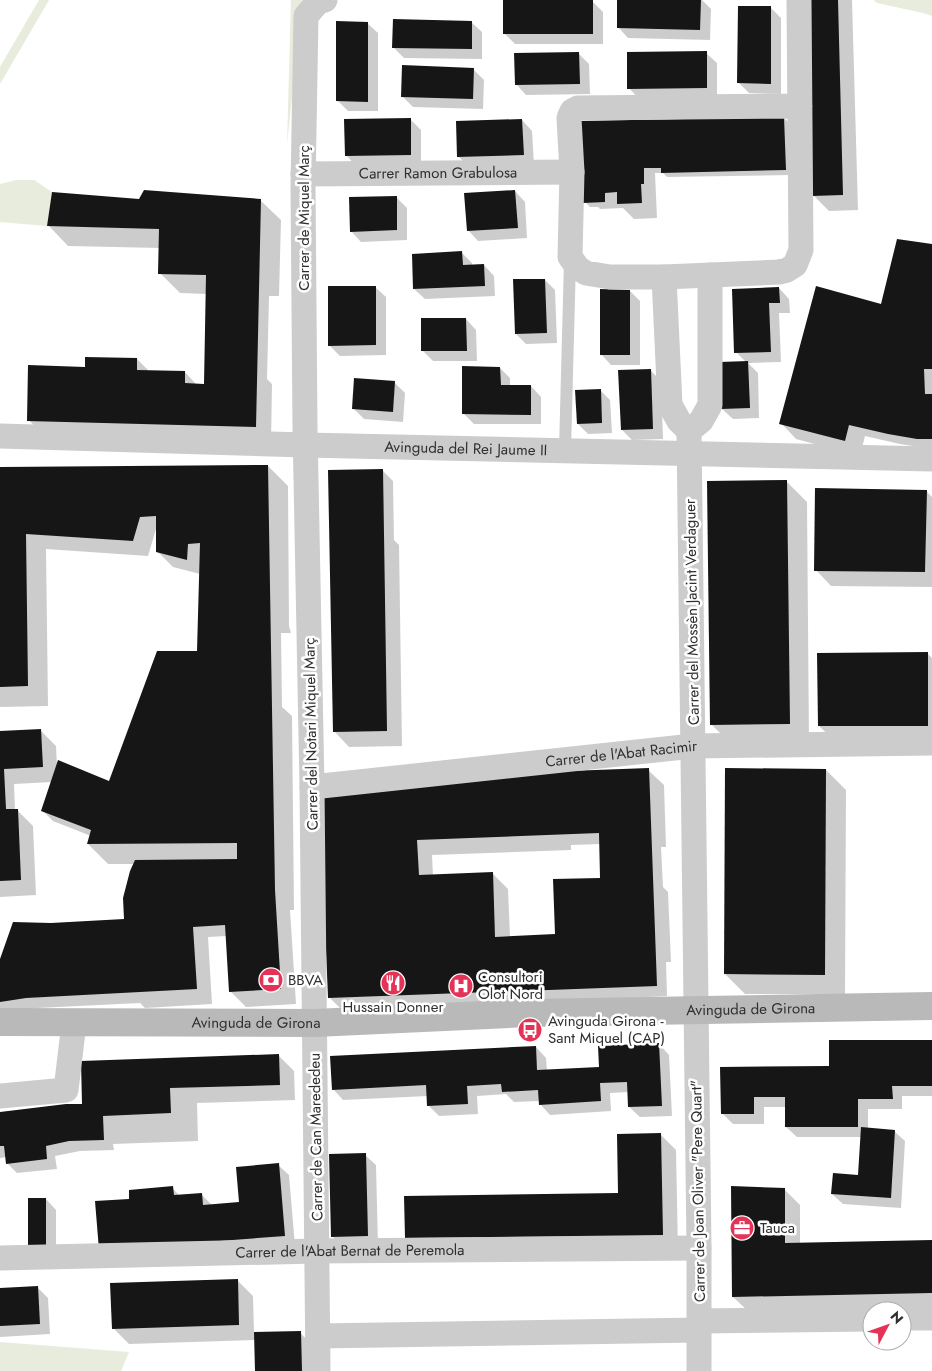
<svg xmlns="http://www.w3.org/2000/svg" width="932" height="1371" font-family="Jost,sans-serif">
<rect width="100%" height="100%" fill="#fff"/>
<g fill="#e7ecdd">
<path d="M39,0H49L0,84V67Z"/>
<path d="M291,0H303L300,18L287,145Z"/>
<path d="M874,0H932V16L923,13L877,3Z"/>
<path d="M16,180H34L52,192L47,226L0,222V184Z"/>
<path d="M0,1342L129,1352L121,1371H0Z"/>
</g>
<g fill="#0003" fill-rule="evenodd">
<path d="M619,0H702L711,9L710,40L628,38L618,27Z"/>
<path d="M808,0H852L858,210L829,211L813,195Z"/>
<path d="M592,1L603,12V44H515L504,33Z"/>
<path d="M771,8L781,18V94L749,93L739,83Z"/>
<path d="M471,22L482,32V59L404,58L393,47Z"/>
<path d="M367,23L378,33V111H348L338,101Z"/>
<path d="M706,53L717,63V98L639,99L629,88Z"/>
<path d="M579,54L589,64L590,94L526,95L516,84Z"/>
<path d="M473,69L484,80L483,109L413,107L402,96Z"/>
<path d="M784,118L789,123L790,175L667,177L663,173H655L657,218L634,219L623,208L600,209L598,207H590L585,202L581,122Z"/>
<path d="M410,119L421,130V165L356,166L346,155Z"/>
<path d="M522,120L532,131L534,165L469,167L458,156Z"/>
<path d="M515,191L525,202L527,238L478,241L468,230Z"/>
<path d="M396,197L407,208V240L361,242L351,231Z"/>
<path d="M140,200H260L281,220L279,296H269L267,379L272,384L271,442L39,431L29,420L84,368L137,359L149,371L185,372L195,383V385H205L207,294L180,293L160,273V248L68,246L48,225Z"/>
<path d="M932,245V449L900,444L865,436L860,456L796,439L781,423Z"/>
<path d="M462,253L472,263V266L484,265L494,276L495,296L425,299L414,289Z"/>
<path d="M545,280L555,290L557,343L526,344L516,334Z"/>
<path d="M375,287L386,297V355L340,356L329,345Z"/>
<path d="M779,288L789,299L790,313H779L781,362L748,363L758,373L759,418L733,419L722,409L746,362L736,352Z"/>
<path d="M630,291L640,301V365H611L601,354Z"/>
<path d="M466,319L476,330L477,361H433L422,350Z"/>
<path d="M500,368L510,378V386H531L541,397V424H474L463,413Z"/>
<path d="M650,370L661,381L663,439L632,440L622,430Z"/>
<path d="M395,383L405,393L403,422L364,419L353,408Z"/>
<path d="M600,390L610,400L612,433L588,434L578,424Z"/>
<path d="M268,466L288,486L289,626L291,633H281L282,707L292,716L294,910H290L296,1004L246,1007L230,991L227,936L208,937L212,1004L145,1008L140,1003L37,1008L0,1014V963L51,924L125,920L135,864H108L88,844L91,836L53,821L42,810L52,782L14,784L15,810H17L33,826L36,895L0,897V732L40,730L56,746L57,766L110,782L200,652V574L173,567L157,551L156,529L148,556L46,549L48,706L0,707V469Z"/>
<path d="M382,470L393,481L394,540L399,545L402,746L349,747L334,731Z"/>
<path d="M787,482L807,502L809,744H731L711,724Z"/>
<path d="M926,491L932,497V587L831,586L816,570Z"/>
<path d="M928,654L932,658V742L835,741L819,726Z"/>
<path d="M648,770L664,785L666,847H661L663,887L668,892L671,962H666L667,996L345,1013L330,998L321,782ZM600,844L601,879L556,935L510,937L508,889L492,873L433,876L432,855L571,850V845Z"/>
<path d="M826,770L846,790L845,994H745L725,974Z"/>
<path d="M932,1041V1096H902V1109H868V1129L894,1131L905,1141L901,1208L843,1204L832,1194L859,1177L862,1137H797L786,1127V1107H764V1124H733L722,1113V1068H830Z"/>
<path d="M659,1044L669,1055L672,1116L640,1117L629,1107V1092L610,1093L611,1111L550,1115L540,1104V1101L514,1102L506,1094L477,1096L478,1114L439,1116L428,1105V1096L343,1100L333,1089L536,1047L546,1058L547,1071L600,1068Z"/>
<path d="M278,1055L294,1071L295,1100L197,1103L198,1141L113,1144L114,1150L80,1151L55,1156L57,1169L17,1173L7,1163V1157L0,1158V1113L82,1105Z"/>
<path d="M660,1134L676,1150L678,1250L406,1238L619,1194Z"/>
<path d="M365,1155L376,1165L378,1246L343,1247L333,1237Z"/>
<path d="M278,1165L289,1175L295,1246L110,1260L130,1200L172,1188L180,1196L201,1194L212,1205L240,1203Z"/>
<path d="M784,1189L800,1205V1244L932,1241V1308L749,1312L733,1297Z"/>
<path d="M46,1199L56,1210V1256H39Z"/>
<path d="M238,1281L253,1296L254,1334L300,1333L316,1348V1371H256L255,1340L129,1344L113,1328Z"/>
<path d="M37,1287L48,1298L50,1334L0,1337V1289Z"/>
</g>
<g fill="#161616" fill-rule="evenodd">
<rect x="503" y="0" width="90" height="34"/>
<path d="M617,0H701L700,30L617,28Z"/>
<path d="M807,0H838L843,195L812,196Z"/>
<path d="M738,6H771V84L737,83Z"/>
<path d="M393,19L472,21V49L392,48Z"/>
<path d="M336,21L368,22V102L336,101Z"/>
<path d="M707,51V88L627,89V52Z"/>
<path d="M579,52L580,84L515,85L514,53Z"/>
<path d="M402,65L474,68L473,99L401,97Z"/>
<path d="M784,117L786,170L661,173V168H644V184H641L642,203L617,204V192L605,193V202L583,203L580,121Z"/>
<path d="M411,118V155L345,156L344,119Z"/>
<path d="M522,119L524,155L457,157L456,121Z"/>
<path d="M144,190L261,199L256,427L27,421L28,365L85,367V357L137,358V370L185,371V383L204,384L206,275L158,274L159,229L47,226L52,192L139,199Z"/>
<path d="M515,190L518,228L467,231L464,193Z"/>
<path d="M397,196V230L350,232L349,197Z"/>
<path d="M897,239L932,244V369H924L925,394H932V439H917L888,434L849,425L845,441L779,424L816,286L881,304Z"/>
<path d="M462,251L463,265L484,264L485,286L413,289L412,254Z"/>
<path d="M513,279H545L547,333L515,334Z"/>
<path d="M328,286H376V345L328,346Z"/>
<path d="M779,287L780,303H769L771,352L734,353L732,289Z"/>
<path d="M600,289L630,290V355H600Z"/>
<path d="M421,318H466L467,351H421Z"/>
<path d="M748,361L750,408L721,409L720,362Z"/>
<path d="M462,366L500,367L501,385H531V415L462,414Z"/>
<path d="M651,369L653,429L621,430L618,370Z"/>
<path d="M354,378L395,381L393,412L352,409Z"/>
<path d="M601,389L602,423L577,424L575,390Z"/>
<path d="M268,465L275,890L281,989L229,992L225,925L193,927L197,989L26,998L0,1002V959L13,922L51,923L124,919L123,898L130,871L135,860L237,859V843L87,844L91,830L41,811L58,760L109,781L157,651H197L200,543L188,544L187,560L156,552V516L140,517L133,541L26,534L28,686L0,687V467Z"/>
<path d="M383,469L387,731L333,732L328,470Z"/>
<path d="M787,480L790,724L710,725L707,481Z"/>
<path d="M815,488L927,490L925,572L814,571Z"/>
<path d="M928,652V726H818L817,653Z"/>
<path d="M41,729L43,767L4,769L6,809H18L21,880L0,881V731Z"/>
<path d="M649,768L657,986L328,998L319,780ZM599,833L600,878L553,879L555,934L495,937L493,872L419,875L417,840Z"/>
<path d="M725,768L826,769L825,975L724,974Z"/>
<path d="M829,1040H932V1086H892L893,1099H858V1127H785V1097H754V1114H721L720,1067L829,1066Z"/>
<path d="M659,1043L662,1106L628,1107L627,1082L600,1083L601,1101L539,1105L538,1090L502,1092L501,1084L467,1086L468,1104L427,1106L426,1085L332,1090L330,1056L536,1046L537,1070L599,1067L598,1046Z"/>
<path d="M279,1054L280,1085L170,1088L171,1113L103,1116L104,1140L69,1141L46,1146L47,1159L6,1164L4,1146H0V1112L66,1104H82L81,1061Z"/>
<path d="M861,1127L895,1130L891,1198L831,1194L833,1173L858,1175Z"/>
<path d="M661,1133L663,1235L405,1238L404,1196L618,1193L617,1134Z"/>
<path d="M366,1153L368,1236L331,1237L329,1154Z"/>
<path d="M279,1163L285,1236L99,1250L95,1201L129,1199V1190L173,1186L174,1195L202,1193L203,1205L239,1202L236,1167Z"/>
<path d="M731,1186L785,1188V1243L932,1240V1293L732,1297Z"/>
<rect x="28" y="1198" width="18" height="48"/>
<path d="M238,1279L239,1325L112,1329L110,1283Z"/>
<path d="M38,1286L40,1324L0,1326V1288Z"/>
<path d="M301,1331L302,1371H255L254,1332Z"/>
</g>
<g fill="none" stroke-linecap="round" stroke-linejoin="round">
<path stroke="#ccc" stroke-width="12" d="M565,450L570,260"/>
<g stroke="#ccc" stroke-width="25">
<path d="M799,0L801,250L795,265L787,270L779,272L664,277H610L586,273L578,268L570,257L572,172L569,118L572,111L578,108L800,106"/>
<path id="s1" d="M303,174L572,172"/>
<path d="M664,277L670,405L679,421L689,431"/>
<path id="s2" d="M0,436L305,445L932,459"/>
<path id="s3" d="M312,787L693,746L932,743"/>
<path d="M0,1096L66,1090L74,1023"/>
<path id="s4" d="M0,1258L317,1251L699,1248"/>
<path d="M902,1318H932"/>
<path d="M700,1321L872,1319"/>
<path d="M318,1336L699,1330"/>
<path d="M318,1371L312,787L305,427L303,187L306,16L318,2L325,0"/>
<path d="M699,1371V1248L689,431L701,421L710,405V275"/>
</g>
<path stroke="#b9b9b9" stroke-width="28" id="s5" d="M0,1022L315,1023L529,1013L932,1006"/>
</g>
<defs>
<symbol id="bank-disc" viewBox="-11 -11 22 22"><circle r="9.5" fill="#e43357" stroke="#fff"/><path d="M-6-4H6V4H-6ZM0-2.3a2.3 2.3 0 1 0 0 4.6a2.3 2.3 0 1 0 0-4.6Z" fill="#fff"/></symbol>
<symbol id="restaurant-disc" viewBox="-11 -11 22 22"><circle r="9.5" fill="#e43357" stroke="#fff"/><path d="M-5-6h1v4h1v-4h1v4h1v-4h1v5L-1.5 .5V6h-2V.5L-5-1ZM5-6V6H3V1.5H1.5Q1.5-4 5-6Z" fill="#fff"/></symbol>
<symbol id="hospital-disc" viewBox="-11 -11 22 22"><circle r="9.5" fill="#e43357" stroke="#fff"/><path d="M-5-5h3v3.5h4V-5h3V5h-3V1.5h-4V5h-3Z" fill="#fff"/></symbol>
<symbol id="bus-disc" viewBox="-11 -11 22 22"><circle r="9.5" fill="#e43357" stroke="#fff"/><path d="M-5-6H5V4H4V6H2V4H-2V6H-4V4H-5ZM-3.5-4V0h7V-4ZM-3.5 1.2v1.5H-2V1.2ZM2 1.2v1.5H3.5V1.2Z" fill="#fff"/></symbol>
<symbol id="office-disc" viewBox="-11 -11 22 22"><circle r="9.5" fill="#e43357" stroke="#fff"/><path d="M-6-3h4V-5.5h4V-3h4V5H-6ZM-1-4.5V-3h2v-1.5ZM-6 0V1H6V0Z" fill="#fff"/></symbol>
</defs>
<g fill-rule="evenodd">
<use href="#bank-disc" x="257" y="966" width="28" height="28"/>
<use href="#restaurant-disc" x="379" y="969" width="28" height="28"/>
<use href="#hospital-disc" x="447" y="972" width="28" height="28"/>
<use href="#bus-disc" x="516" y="1016" width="28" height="28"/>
<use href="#office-disc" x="728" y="1214" width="28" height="28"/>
</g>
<g text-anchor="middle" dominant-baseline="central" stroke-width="5" stroke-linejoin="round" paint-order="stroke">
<g font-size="15" fill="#2f2f2f" stroke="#fff">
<text stroke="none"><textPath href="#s1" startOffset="135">Carrer Ramon Grabulosa</textPath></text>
<text transform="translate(304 218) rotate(-90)">Carrer de Miquel Març</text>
<text stroke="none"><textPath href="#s2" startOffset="466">Avinguda del Rei Jaume II</textPath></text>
<text transform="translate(692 612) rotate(-91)">Carrer del Mossèn Jacint Verdaguer</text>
<text transform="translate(311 734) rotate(-91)">Carrer del Notari Miquel Març</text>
<text stroke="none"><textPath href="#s3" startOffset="311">Carrer de l'Abat Racimir</textPath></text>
<text stroke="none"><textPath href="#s5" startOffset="751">Avinguda de Girona</textPath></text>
<text stroke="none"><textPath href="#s5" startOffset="256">Avinguda de Girona</textPath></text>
<text transform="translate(316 1137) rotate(-91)">Carrer de Can Marededeu</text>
<text transform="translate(698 1191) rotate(-91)">Carrer de Joan Oliver "Pere Quart"</text>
<text stroke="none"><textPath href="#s4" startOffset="350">Carrer de l'Abat Bernat de Peremola</textPath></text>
</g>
<g font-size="15" fill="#2f2f2f" stroke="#fff" text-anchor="start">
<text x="478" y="977">Consultori<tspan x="478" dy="17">Olot Nord</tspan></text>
<text x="288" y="980">BBVA</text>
<text x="393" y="1007" text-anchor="middle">Hussain Donner</text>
<text x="548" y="1021">Avinguda Girona -<tspan x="548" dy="17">Sant Miquel (CAP)</tspan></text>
<text x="760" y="1228">Tauca</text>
</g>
</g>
<g transform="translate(887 1326) rotate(49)"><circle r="24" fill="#ffffff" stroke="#acacac"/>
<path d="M0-4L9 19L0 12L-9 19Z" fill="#e43357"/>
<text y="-8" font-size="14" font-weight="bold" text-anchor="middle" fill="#2f2f2f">N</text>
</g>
</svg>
